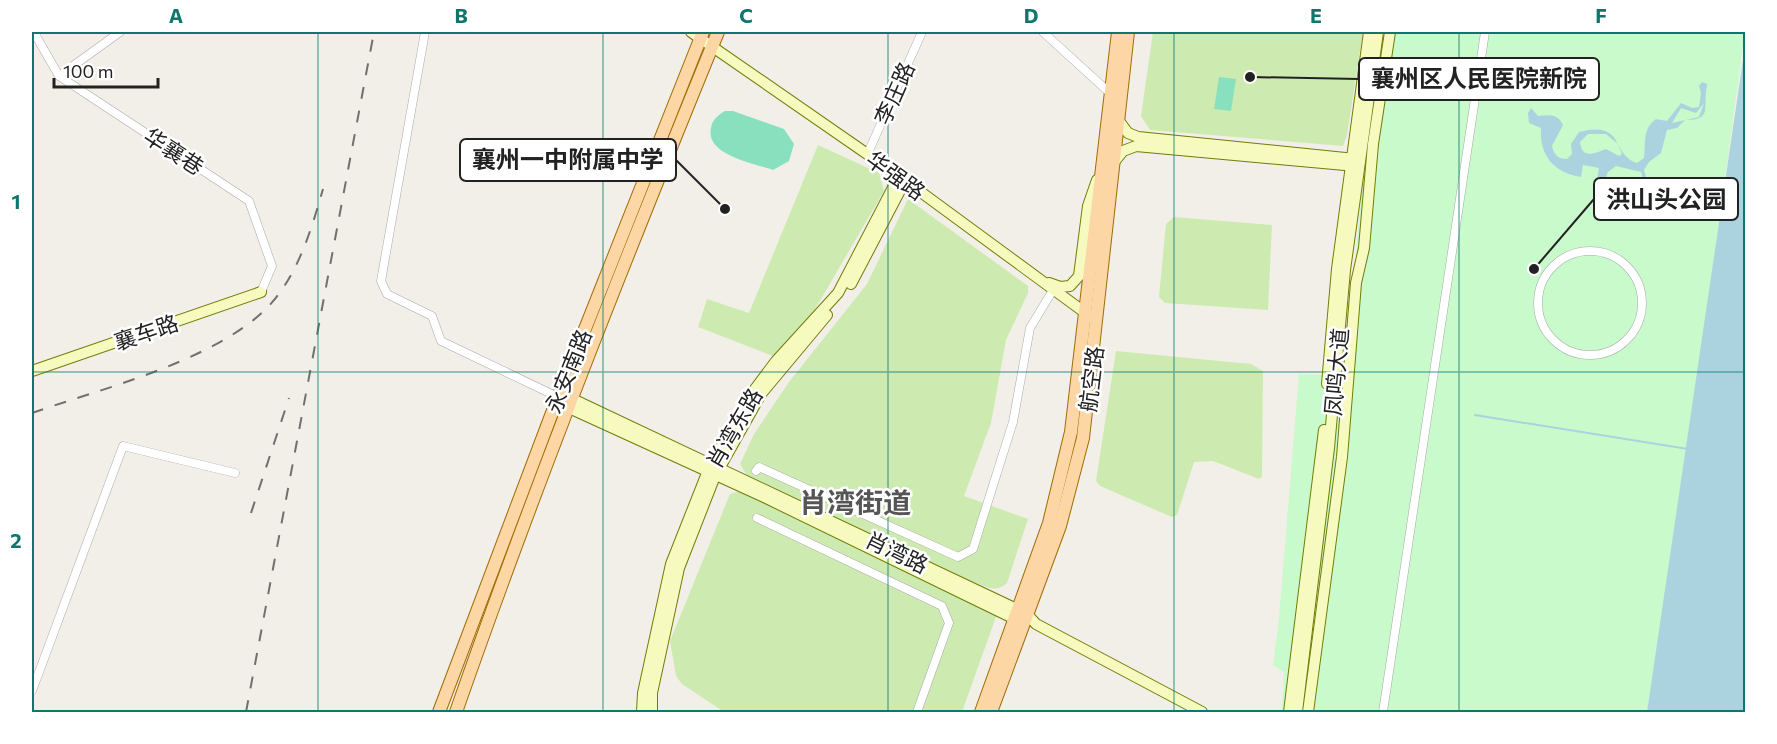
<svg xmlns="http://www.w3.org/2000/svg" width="1777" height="744" font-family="Commissioner,'Noto Sans SC',sans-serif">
<rect width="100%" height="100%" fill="#f2efe9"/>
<g fill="#cdebb0">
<path d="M1153,32H1363L1347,135L1343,146L1150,130L1141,116Z"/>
<path d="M818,145L879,173L884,191L814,311L773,356L698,327L707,299L749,313Z"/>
<path d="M908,199L1028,286V293L1006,340L991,423L964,496L1028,519L1007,583C996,594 986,586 973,582L747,476L740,464L754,434L789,382L867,284Z"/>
<path d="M1174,217L1272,225L1268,310L1165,303L1159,297L1166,224Z"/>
<path d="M1116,351L1251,364L1263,371L1262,477L1259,479L1213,461L1194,462L1177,515L1172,517L1100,486L1096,481Z"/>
<path d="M743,490L997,614L962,712H724L682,684L676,676L670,641L730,494Z"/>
</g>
<path fill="#c8facc" d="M1385,32H1745L1688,449L1647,712H1282L1284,672L1273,665L1279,618L1299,374L1345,376L1364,165Z"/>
<g fill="#88e0be">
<path d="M1219,77L1236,79L1231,111L1214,109Z"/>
<path d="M725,111H733L784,129L794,144L789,161L773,170C753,163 705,155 711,128C712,120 718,115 725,111Z"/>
</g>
<g fill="#aad3df" fill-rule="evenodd">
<path d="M1745,46V712H1647Z"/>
<path d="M1702,82L1707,84V86C1702,107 1714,120 1685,120L1677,128L1667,130L1661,153L1649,162L1644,170L1646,177L1643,178L1641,172L1616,166L1608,172L1601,190L1597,180L1599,168L1583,165L1581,177C1554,173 1539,155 1541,128L1529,123L1528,113L1531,108L1538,116C1548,115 1558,113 1563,125L1552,146C1554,155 1558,159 1567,159L1572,154L1571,144L1579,132C1626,120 1610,154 1637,163L1644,158C1646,143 1642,129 1656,119L1667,121L1681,103L1692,108L1699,107L1701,93L1699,86ZM1704,103L1699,117L1672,123L1681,108L1696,113ZM1588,134H1606L1618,144L1622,154L1619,156L1606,149C1595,153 1582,160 1580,142Z"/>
</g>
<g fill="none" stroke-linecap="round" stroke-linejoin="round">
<path stroke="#aad3df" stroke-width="2" d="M1475,415L1688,449"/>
<defs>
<g id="street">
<path d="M37,32L36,36L59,76L249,201L272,266L261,292"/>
<path d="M425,32L381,281L387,294L432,316L441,341L558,397"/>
<path d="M1043,32L1111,94"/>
<path d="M59,76L120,32"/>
<path d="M867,155L922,32"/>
<circle cx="1590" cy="303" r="52"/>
<path d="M756,471L759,467L958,557L973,549L1013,422L1030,328L1053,290"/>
<path d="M757,518L942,606L949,623L917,712"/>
<path d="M32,691L123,446L235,473"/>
<path d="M1383,712L1485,32"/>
</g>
<g id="secondary">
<path d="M691,32L899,176L1091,317"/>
<path d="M1119,121L1128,133L1138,137L1355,159"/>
<path d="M1114,162L1123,151L1136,146L1356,166"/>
<path d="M1049,283L1060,287L1070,286L1079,276L1088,206L1097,180"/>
<path d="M851,284L905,181"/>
<path d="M32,371L261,292"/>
<path d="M1327,384L1337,269L1369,32"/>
<path d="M564,395L1027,614L1036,624L1202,712"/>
<path d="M556,402L764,497L1021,622"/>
<path d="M642,712L643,693L671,564L711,463L755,389L776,361L838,293L899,176"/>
<path d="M652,712V693L679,568L715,476L761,394L827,315"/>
<path d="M1289,712L1324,430"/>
<path d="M1297,712L1329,448L1345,270L1378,32"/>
<path d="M1308,712L1342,457L1356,283L1364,248L1373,144L1390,32"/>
</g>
<g id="primary">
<path d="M439,712L558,397L703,32"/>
<path d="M456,712C536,483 626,257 718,32"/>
<path d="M981,712L1049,523L1071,432L1118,32"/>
<path d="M991,712L1060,526L1083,438L1128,32"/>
</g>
</defs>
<use href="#street" stroke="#a9a9a9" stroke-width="9"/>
<use href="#secondary" stroke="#707d05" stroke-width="12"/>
<use href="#primary" stroke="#a06b00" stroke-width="14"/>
<use href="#street" stroke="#fff" stroke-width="8"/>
<use href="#secondary" stroke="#f7fabf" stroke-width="10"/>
<use href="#primary" stroke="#fcd6a4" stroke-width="12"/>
<g stroke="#707070" stroke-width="2" stroke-dasharray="12 12" stroke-linecap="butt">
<path d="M32,413C101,389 201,364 257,317C295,286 310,234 323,189"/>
<path d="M251,513L289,398"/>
<path d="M246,712L374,32"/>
</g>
</g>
<path fill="none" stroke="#0f766e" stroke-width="1.5" stroke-opacity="0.55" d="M318,32V712M603,32V712M888,32V712M1174,32V712M1459,32V712M32,372H1746"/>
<g text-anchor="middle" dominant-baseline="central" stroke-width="5" stroke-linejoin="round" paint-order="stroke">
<g font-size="22" fill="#222" stroke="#fff">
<text transform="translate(894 93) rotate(-66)">李庄路</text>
<text transform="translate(174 151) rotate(33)">华襄巷</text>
<text transform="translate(896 175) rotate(36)">华强路</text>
<text transform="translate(146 332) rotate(-19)">襄车路</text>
<text transform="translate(568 371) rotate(-68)">永安南路</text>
<text transform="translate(1336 372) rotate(-85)">凤鸣大道</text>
<text transform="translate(1091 379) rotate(-83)">航空路</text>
<text transform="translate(734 428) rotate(-60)">肖湾东路</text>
<text transform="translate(897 552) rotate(26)">肖湾路</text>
</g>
<g font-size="28" font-weight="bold" fill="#555" stroke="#fff">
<text x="855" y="502">肖湾街道</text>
</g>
</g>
<path fill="none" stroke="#222" stroke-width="2" d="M1250 77L1359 79M725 209L676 160M1534 269L1594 199"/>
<g fill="#222" stroke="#fff" stroke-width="2">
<circle cx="1250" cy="77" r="6"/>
<circle cx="725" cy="209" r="6"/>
<circle cx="1534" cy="269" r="6"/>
</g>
<g fill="#fff" stroke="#222" stroke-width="2">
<rect x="1359" y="58" width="240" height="42" rx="6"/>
<rect x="460" y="139" width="216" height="42" rx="6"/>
<rect x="1594" y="178" width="144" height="42" rx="6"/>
</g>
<g font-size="24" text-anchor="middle" font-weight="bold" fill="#222">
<text x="1479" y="87">襄州区人民医院新院</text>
<text x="568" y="168">襄州一中附属中学</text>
<text x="1666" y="208">洪山头公园</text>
</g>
<rect width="1777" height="744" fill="none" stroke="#ffffff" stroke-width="66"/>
<path d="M54 78v9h104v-9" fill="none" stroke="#222222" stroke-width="3"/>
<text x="63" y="78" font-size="18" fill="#222222" stroke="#ffffff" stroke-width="4.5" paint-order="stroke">100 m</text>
<rect x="33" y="33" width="1711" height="678" fill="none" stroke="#0f766e" stroke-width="2"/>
<g font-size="20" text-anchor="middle" font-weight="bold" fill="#0f766e">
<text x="176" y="23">A</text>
<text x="461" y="23">B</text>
<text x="746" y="23">C</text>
<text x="1031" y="23">D</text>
<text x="1316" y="23">E</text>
<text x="1601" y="23">F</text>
<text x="16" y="209">1</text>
<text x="16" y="548">2</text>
</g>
</svg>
